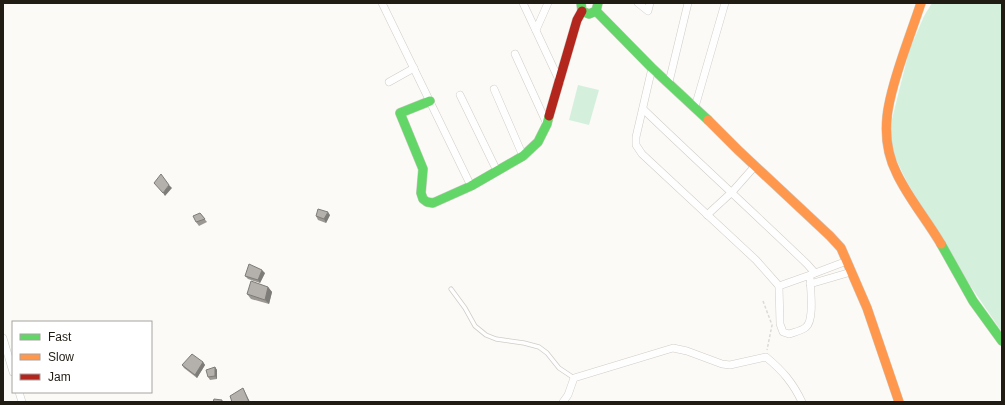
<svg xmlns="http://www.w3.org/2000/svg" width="1005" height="405" font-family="Helvetica,sans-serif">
<rect width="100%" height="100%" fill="#fcfaf7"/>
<g fill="#d4f0dc">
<path d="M932,3H1002V332L967,281L907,182L891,149L890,127L909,51L924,16Z"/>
<path d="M578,85L599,90L589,125L569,120Z"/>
</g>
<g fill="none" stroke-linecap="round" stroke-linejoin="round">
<defs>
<path id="lane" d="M451,289L465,308L475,326L486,335L496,339L524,343L539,347L547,353L559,368L574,378"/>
<g id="street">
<path d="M382,3L471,186"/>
<path d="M523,3L560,82"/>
<path d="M638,3L648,11L650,3"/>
<path d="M536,30L548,3"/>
<path d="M515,54L547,124"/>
<path d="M652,68L636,137V145L642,154L756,260L779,286"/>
<path d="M389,82L414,68"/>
<path d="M669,82L688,3"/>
<path d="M494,89L523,156"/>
<path d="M460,95L497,171"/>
<path d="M695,107L725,3"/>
<path d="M643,109C697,161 753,212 807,264L815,273"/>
<path d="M707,215L732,192L755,166"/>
<path d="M810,275C810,287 815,320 806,327C802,331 794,332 789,334L783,332L780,324L779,286L810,275L847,261"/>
<path d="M810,284L851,272"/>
<path d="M3,338L13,372"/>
<path d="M19,392L22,402"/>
<path d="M563,402L568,395L574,378L673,348L687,351L722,364L730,365L766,357C783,371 793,383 802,402"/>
</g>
<g id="fast">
<path d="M581,3L582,11L589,14L596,11L598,3"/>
<path d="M596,11L652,68L708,120"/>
<path d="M430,101L400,113L423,169L421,193L423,199L427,202L433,203L471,186L523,156L538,142L547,124L549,116"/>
<path d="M941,244L973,301L1002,341"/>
</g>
<g id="slow">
<path d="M921,3C915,21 908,40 902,58C889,97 877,135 897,174C909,199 927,220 941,244"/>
<path d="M708,120L738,150L830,236L841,248L867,308L899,402"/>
</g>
<path id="jam" d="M549,116L577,20L582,11"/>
</defs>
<use href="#lane" stroke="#d0cdc7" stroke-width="5"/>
<use href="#street" stroke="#d0cdc7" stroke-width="8"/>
<use href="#fast" stroke="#d0cdc7" stroke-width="10"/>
<use href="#slow" stroke="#d0cdc7" stroke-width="10"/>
<use href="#jam" stroke="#d0cdc7" stroke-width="10"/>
<path stroke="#dbdad8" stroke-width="1.5" stroke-dasharray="3 2" stroke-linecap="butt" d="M763,301L772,325L767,350"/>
<use href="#lane" stroke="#fffefe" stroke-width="3.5"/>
<use href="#street" stroke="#fffefe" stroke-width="7"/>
<use href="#fast" stroke="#63d668" stroke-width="9"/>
<use href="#slow" stroke="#ff974d" stroke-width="9"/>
<use href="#jam" stroke="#b3261e" stroke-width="9"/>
</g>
<g fill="#9b9894">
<path d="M200,213L207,222L199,226L196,222Z"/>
<path d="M330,215L326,223L318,220L316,216Z"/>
<path d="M265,273L260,283L248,279L245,276Z"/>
<path d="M268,287L272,292L269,304L251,299L247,294Z"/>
<path d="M203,362L205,365L197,378L184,368L182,365Z"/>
<path d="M215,367L217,370V379L210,380L208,377Z"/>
</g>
<g fill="#7e7c78">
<path d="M169,185L172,188L165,196L163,193Z"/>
<path d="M328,212L330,215L326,223L324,219Z"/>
<path d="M262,270L265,273L260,283L258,280Z"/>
<path d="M268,287L272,292L269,304L265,300Z"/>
<path d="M203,362L205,365L197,378L195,375Z"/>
<path d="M215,367L217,370V379L215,376Z"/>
<path d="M243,388L250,402H249Z"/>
</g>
<g fill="#b4b1ac" stroke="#7e7c78">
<path d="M161,174L169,185L163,193L154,183Z"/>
<path d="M318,209L328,212L324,219L316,216Z"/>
<path d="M200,213L205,219L196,222L193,216Z"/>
<path d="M249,264L262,270L258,280L245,276Z"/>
<path d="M251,281L268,287L265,300L247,294Z"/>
<path d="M192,354L203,362L195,375L182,365Z"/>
<path d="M215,367V376L208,377L206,370Z"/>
<path d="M243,388L249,402H232L230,396Z"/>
<path d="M214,399L222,400V402H213Z"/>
</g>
<rect width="1005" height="405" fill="none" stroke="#201c13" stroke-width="8"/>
<rect x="12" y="321" width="140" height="72" fill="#ffffff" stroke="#a6a4a1"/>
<rect x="20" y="334" width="20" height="6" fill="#63d668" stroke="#a6a4a1"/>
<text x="48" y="341" font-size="12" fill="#201c13">Fast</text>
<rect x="20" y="354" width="20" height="6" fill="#ff974d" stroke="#a6a4a1"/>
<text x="48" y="361" font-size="12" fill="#201c13">Slow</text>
<rect x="20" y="374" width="20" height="6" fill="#b3261e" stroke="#a6a4a1"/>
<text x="48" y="381" font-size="12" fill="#201c13">Jam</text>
</svg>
